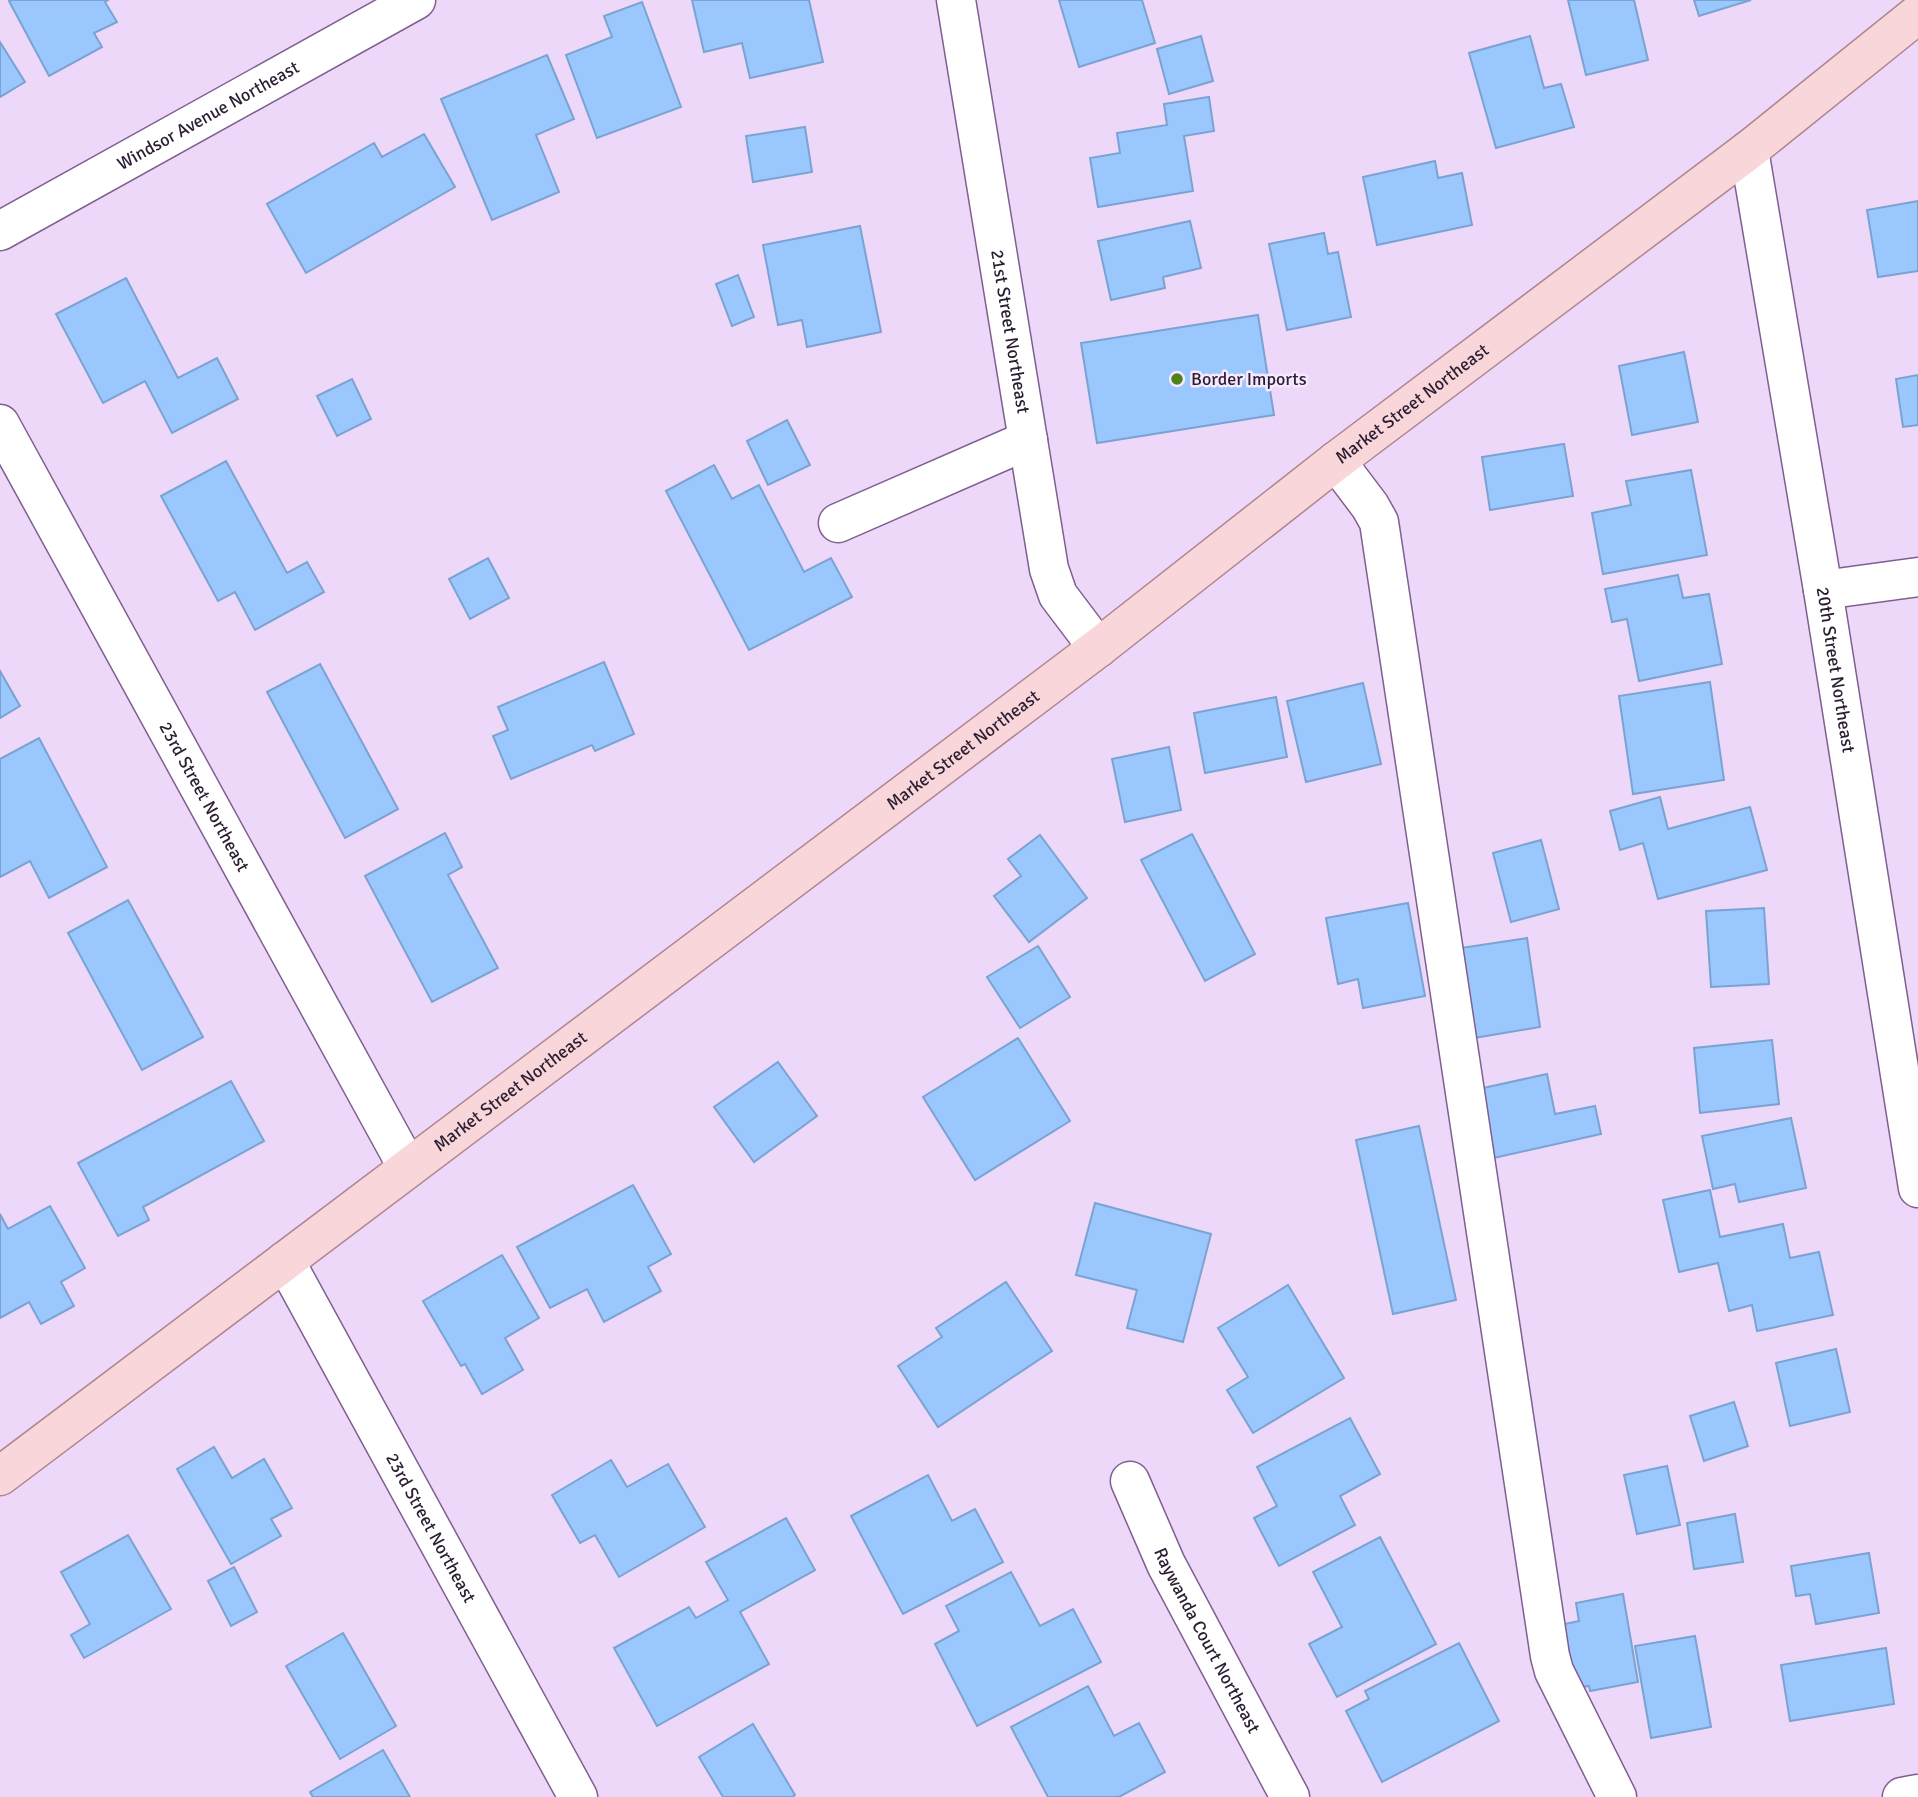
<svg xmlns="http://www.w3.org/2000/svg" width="1918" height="1797" font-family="Signika,sans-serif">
<rect width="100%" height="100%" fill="#edd8f9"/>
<g fill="#99c7fe" stroke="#7ba3d2" stroke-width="2">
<path d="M12,0H108L105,2L117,22L94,33L102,47L49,76L9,1Z"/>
<path d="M692,0H809L823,62L750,78L742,43L704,52Z"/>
<path d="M1059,0H1142L1155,43L1079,67Z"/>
<path d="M1568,0H1634L1648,60L1586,75Z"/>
<path d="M1694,0H1751L1699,16Z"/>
<path d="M642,2L681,107L597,138L566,55L612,37L604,16Z"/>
<path d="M1201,36L1213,81L1169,94L1157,49Z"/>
<path d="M1530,36L1544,88L1561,84L1574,127L1496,148L1469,53Z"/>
<path d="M0,42L25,82L0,97Z"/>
<path d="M547,55L574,119L536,135L559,192L492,220L441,99Z"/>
<path d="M1209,97L1214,131L1184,136L1193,191L1098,207L1090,158L1120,153L1117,133L1167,125L1164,104Z"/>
<path d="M805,127L812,172L753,182L746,136Z"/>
<path d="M424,134L455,187L306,273L267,204L374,143L382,157Z"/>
<path d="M1435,161L1438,178L1462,173L1472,225L1377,245L1363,177Z"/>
<path d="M1918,201V271L1878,277L1867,210Z"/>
<path d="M1190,221L1201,268L1163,277L1165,288L1111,300L1098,241Z"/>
<path d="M860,226L881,332L807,347L802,320L778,325L763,245Z"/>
<path d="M1324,233L1328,254L1338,252L1351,317L1287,330L1269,244Z"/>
<path d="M738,275L754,317L732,326L716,284Z"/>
<path d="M126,278L178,378L217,358L238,399L172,433L145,381L103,403L56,314Z"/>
<path d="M1258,315L1274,415L1097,443L1081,343Z"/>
<path d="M1684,352L1698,422L1632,435L1619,366Z"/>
<path d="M1918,375V425L1903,427L1896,379Z"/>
<path d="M352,379L371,419L337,436L317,396Z"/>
<path d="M787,420L810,465L768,485L747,441Z"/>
<path d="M1564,444L1573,496L1490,510L1482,457Z"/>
<path d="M226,461L287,573L307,562L324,592L255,630L235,592L218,601L161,496Z"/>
<path d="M714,465L732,499L759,485L804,572L831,558L852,597L749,650L666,491Z"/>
<path d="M1691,470L1707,555L1603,574L1592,513L1631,505L1626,481Z"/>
<path d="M488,558L509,598L470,619L449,579Z"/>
<path d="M1678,575L1683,598L1709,594L1722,664L1639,681L1627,619L1612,622L1605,589Z"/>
<path d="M604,662L634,734L595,751L592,745L511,779L493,736L508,730L498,707Z"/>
<path d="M320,664L398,809L345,838L267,692Z"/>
<path d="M0,671L20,706L0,718Z"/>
<path d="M1710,682L1724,780L1633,794L1619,696Z"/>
<path d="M1363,683L1381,764L1306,782L1287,701Z"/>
<path d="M1276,697L1287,757L1205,773L1194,713Z"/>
<path d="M39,738L107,867L49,898L30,861L0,877V759Z"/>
<path d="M1169,747L1181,810L1125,822L1112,759Z"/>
<path d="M1660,797L1668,829L1750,807L1767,870L1658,899L1643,843L1620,850L1610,811Z"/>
<path d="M445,833L462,867L448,875L498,968L432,1002L365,876Z"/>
<path d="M1192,834L1255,954L1205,981L1141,860Z"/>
<path d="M1040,835L1087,898L1029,942L994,896L1021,876L1008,859Z"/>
<path d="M1541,840L1559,909L1511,922L1493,853Z"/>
<path d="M128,900L203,1037L142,1070L68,933Z"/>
<path d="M1408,903L1425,996L1363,1008L1358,979L1338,984L1326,918Z"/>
<path d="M1764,908L1769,984L1711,987L1706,911Z"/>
<path d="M1527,938L1540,1027L1468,1039L1454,949Z"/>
<path d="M1038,946L1070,997L1020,1028L987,977Z"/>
<path d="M1018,1038L1070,1121L975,1180L923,1097Z"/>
<path d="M1772,1040L1779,1104L1700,1113L1694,1048Z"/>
<path d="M778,1062L817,1116L754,1162L714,1107Z"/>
<path d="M1547,1074L1555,1114L1595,1106L1601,1134L1489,1159L1474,1090Z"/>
<path d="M231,1081L264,1141L143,1207L149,1220L118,1236L78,1163Z"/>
<path d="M1791,1118L1806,1188L1739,1202L1735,1184L1713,1189L1702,1136Z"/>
<path d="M1419,1126L1456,1300L1393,1314L1356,1140Z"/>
<path d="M633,1185L671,1254L648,1267L661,1291L604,1322L587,1289L550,1308L517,1247Z"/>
<path d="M1710,1190L1720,1237L1783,1224L1790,1258L1819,1252L1833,1315L1757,1331L1752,1305L1729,1311L1718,1263L1679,1272L1663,1200Z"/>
<path d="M1095,1203L1211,1234L1183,1342L1127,1328L1137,1290L1076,1275Z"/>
<path d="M50,1206L85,1268L61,1282L74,1306L41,1324L29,1302L0,1318V1214L8,1229Z"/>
<path d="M502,1255L539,1318L505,1338L523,1370L482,1394L465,1364L461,1366L423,1301Z"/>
<path d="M1006,1282L1052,1351L938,1427L898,1366L942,1337L936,1328Z"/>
<path d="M1288,1285L1344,1378L1253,1433L1227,1390L1248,1377L1218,1328Z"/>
<path d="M1836,1349L1850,1412L1790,1426L1776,1363Z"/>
<path d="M1734,1402L1748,1446L1704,1461L1690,1416Z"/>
<path d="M1350,1418L1380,1474L1340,1496L1355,1525L1279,1566L1254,1518L1277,1506L1257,1467Z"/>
<path d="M214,1447L232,1478L264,1459L292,1508L271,1519L281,1536L231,1564L177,1469Z"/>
<path d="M611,1460L627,1487L668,1464L705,1527L619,1577L595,1535L580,1543L552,1495Z"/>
<path d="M1667,1466L1680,1525L1637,1534L1624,1475Z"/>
<path d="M928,1475L952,1521L975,1509L1003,1562L903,1614L851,1516Z"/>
<path d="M1735,1514L1743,1562L1694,1569L1687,1523Z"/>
<path d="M786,1518L815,1570L740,1612L769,1664L657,1726L614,1648L689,1607L696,1618L728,1600L706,1562Z"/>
<path d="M128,1535L171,1609L84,1658L71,1635L90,1624L61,1572Z"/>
<path d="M1380,1537L1436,1644L1337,1697L1309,1644L1342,1627L1313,1572Z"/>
<path d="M1869,1553L1879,1613L1816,1624L1810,1594L1796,1596L1791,1566Z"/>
<path d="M234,1567L257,1612L231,1626L208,1581Z"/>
<path d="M1011,1572L1040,1626L1073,1609L1101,1662L977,1726L935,1644L959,1631L946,1606Z"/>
<path d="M1623,1594L1638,1682L1590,1691L1589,1686L1571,1689L1560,1625L1579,1621L1576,1603Z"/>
<path d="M343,1633L396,1726L340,1759L286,1666Z"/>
<path d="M1695,1636L1711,1727L1651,1738L1635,1646Z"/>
<path d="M1459,1643L1499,1721L1382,1782L1346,1711L1369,1699L1365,1691Z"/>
<path d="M1886,1648L1894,1704L1790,1721L1781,1665Z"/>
<path d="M1088,1686L1114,1736L1139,1723L1165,1772L1119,1797H1048L1011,1727Z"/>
<path d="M753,1724L795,1795L792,1797H723L699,1757Z"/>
<path d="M383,1750L410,1797H313L310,1792Z"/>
</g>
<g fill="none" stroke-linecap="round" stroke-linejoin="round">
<defs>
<g id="minor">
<path id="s1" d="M956,0L1049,569L1058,595L1098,648"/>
<path id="s2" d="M1749,150L1823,590L1918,1188"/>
<path id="s3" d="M0,231L416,0"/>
<path id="s4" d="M0,424L408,1168"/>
<path d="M1336,461L1370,506L1379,522L1550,1656L1554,1671L1617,1797"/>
<path d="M838,523L1028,440"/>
<path d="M1823,590L1918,577"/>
<path id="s5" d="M285,1261L578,1797"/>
<path id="s6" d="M1130,1481L1166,1564L1290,1797"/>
<path d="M1902,1797L1918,1794"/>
</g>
<g id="major">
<path id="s7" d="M0,1476L1098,648L1336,461L1749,150L1918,14"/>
</g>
</defs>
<use href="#minor" stroke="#7f5f90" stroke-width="41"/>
<use href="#major" stroke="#ae848e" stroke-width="41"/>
<use href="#minor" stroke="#fff" stroke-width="38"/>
<use href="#major" stroke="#f8d6d9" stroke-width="38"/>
</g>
<circle fill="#4f8319" stroke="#f6e8ff" stroke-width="2.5" cx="1177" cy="379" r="7"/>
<g text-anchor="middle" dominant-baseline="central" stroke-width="5" stroke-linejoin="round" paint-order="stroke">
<g font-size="18" fill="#2b1e32" stroke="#f6e8ff">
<text stroke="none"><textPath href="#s3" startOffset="238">Windsor Avenue Northeast</textPath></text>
<text stroke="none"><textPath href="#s1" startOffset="336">21st Street Northeast</textPath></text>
<text stroke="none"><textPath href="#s7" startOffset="1773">Market Street Northeast</textPath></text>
<text stroke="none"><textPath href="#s2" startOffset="527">20th Street Northeast</textPath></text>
<text stroke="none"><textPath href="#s7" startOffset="1206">Market Street Northeast</textPath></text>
<text stroke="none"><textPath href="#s4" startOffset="425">23rd Street Northeast</textPath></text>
<text stroke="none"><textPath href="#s7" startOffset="639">Market Street Northeast</textPath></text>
<text stroke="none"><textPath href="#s5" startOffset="304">23rd Street Northeast</textPath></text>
<text stroke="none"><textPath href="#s6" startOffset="177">Raywanda Court Northeast</textPath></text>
</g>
<g font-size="18" fill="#2b1e32" stroke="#f6e8ff" text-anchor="start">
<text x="1191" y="379">Border Imports</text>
</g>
</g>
</svg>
